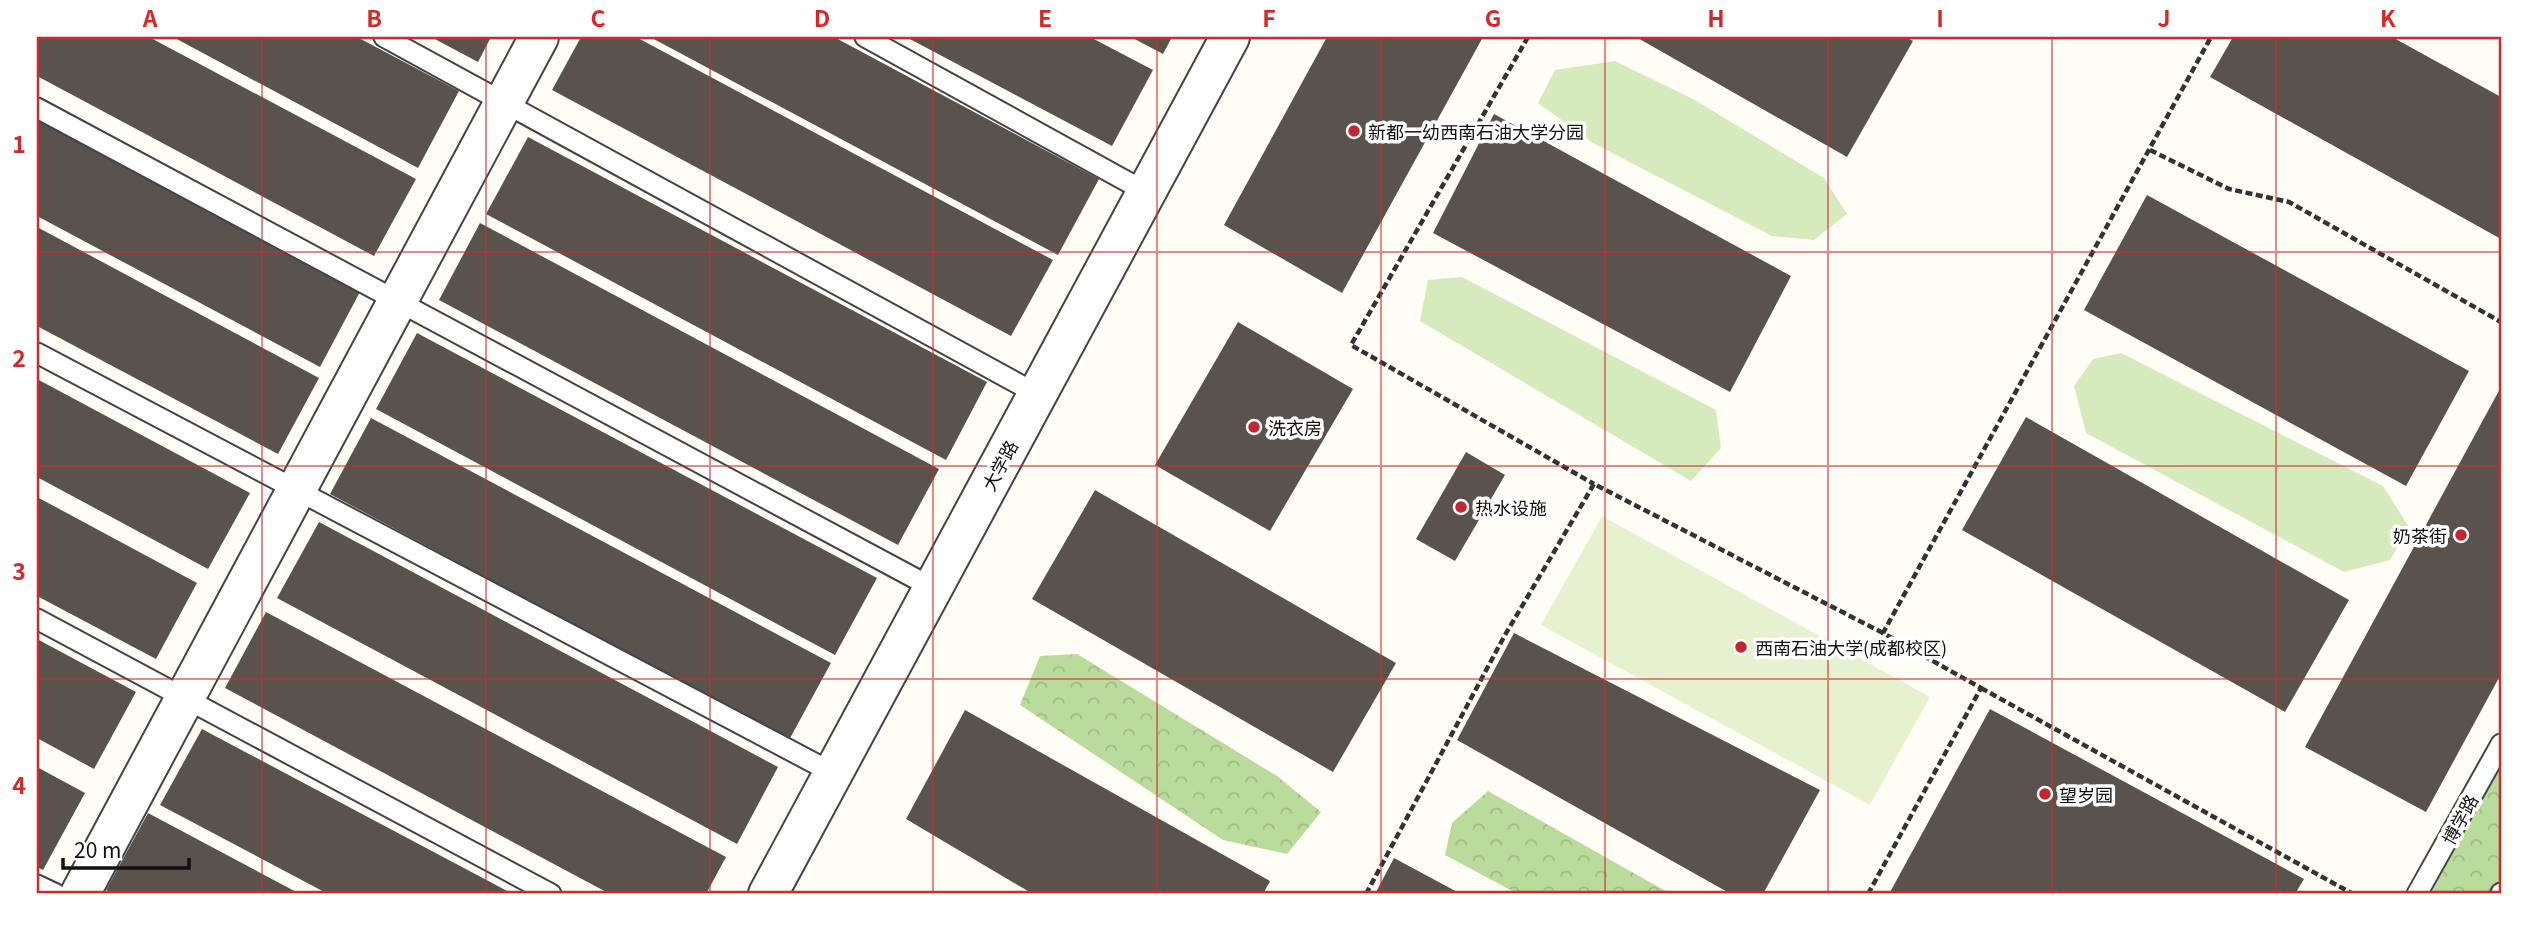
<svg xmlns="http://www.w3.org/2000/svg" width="2538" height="931" font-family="Georgia,'Noto Sans SC',serif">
<defs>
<pattern id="forest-crowns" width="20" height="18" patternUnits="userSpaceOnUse" patternTransform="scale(1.75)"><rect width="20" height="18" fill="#b9dc9c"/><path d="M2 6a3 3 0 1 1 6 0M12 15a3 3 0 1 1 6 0" fill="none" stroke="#9ebc85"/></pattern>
</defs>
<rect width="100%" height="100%" fill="#fffdf5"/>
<g fill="#d5ebbd">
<path d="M1615,61L1693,99L1824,178L1847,214L1814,240L1772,236L1593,143L1538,103L1555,70Z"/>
<path d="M1462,277L1716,410L1721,448L1691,481L1420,321L1428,280Z"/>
<path d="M2121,353L2383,486L2409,527L2390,560L2344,572L2086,433L2074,386L2093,359Z"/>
</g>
<g fill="url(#forest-crowns)">
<path d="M1077,654L1277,776L1321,812L1287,854L1223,840L1020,705L1040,656Z"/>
<path d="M2501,762V889L2498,894H2430Z"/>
<path d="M1488,791L1671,894H1518L1445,855L1452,823Z"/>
</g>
<path fill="#e6f2cf" d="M1602,516L1930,697L1870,805L1541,625Z"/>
<g fill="#5a524d">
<path d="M37,37H149L416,179L374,256L37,76Z"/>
<path d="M173,37H357L459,91L418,168Z"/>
<path d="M431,37H491L478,62Z"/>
<path d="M581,37H636L1053,260L1011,336L552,90Z"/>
<path d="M650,37H834L1099,179L1058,255Z"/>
<path d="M906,37H1090L1153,70L1112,146Z"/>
<path d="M1131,37H1172L1163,54Z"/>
<path d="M1327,37H1483L1342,293L1224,225Z"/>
<path d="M1636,37H1906L1913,41L1847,157Z"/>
<path d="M2233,37H2392L2501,97V239L2210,77Z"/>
<path d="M1494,114L1791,276L1730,392L1433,233Z"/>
<path d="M37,117L361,290L320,367L37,216Z"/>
<path d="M528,137L987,382L946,460L486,214Z"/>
<path d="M2147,195L2469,371L2406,486L2084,310Z"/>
<path d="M480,223L939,469L898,545L439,300Z"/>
<path d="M37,227L319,378L278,454L37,326Z"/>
<path d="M1238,322L1353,389L1270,531L1155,465Z"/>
<path d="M417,333L877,578L835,655L376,409Z"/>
<path d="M37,379L250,493L208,569L37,477Z"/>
<path d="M2501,387V674L2426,812L2305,747Z"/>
<path d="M2026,417L2349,600L2285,712L1962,530Z"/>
<path d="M371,418L831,663L789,740L330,494Z"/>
<path d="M1466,452L1505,475L1455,561L1416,539Z"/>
<path d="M1095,490L1396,663L1333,772L1032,599Z"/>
<path d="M37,497L197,583L156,659L37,596Z"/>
<path d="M319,522L778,767L737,844L277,598Z"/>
<path d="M266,612L726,857L706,894H610L225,688Z"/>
<path d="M1514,633L1820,790L1763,894H1731L1457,740Z"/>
<path d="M37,639L136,692L94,769L37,738Z"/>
<path d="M1990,709L2304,879L2295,894H1889Z"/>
<path d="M965,710L1270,881L1263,894H1033L906,819Z"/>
<path d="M202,729L513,894H328L160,805Z"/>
<path d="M37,767L85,793L43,870L37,867Z"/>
<path d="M148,813L300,894H115L106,890Z"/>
<path d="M1394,858L1461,894H1375Z"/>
</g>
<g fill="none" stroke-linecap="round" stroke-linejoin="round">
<defs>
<g id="lane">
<path d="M384,37L1037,394"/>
<path d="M865,37L1146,192"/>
<path d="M37,108L933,588"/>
<path d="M37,353L833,773"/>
<path d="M37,619L551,894"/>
<path d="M37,885L56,894"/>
<path d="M2417,894L2501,744"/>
<path d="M2501,894V893"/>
</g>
<g id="street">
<path d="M80,894L539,37"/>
<path d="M768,894L1230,37"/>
</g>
</defs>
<use href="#lane" stroke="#444" stroke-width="23"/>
<use href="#street" stroke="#444" stroke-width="42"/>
<g stroke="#333" stroke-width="4.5" stroke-dasharray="7 3.5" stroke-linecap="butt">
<path d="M1528,37L1351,345L1594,484"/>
<path d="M2150,150L2229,189L2289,202L2501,322"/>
<path d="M1981,688L2353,894"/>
<path d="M1366,894L1505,635L1594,484L1883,633"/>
<path d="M1868,894L1981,688L1883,633L2211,37"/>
</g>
<use href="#lane" stroke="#fff" stroke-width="19"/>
<use href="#street" stroke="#fff" stroke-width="38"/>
</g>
<path fill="none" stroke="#d62828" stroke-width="2" stroke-opacity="0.55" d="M262,37V894M486,37V894M710,37V894M933,37V894M1157,37V894M1381,37V894M1605,37V894M1828,37V894M2052,37V894M2276,37V894M37,252H2501M37,466H2501M37,679H2501"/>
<g fill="#c4262e" stroke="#fff" stroke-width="2.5">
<circle cx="1354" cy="131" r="7"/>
<circle cx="1254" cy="427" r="7"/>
<circle cx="1461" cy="507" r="7"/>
<circle cx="2461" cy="535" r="7"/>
<circle cx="1741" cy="647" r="7"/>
<circle cx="2045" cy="794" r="7"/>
</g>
<g text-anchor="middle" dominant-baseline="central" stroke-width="7" stroke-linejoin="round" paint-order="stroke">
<g font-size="18" fill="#111" stroke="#fff" text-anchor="start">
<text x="1368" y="131">新都一幼西南石油大学分园</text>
<text x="1268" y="427">洗衣房</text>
<text x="1475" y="507">热水设施</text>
<text x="2447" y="535" text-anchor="end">奶茶街</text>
<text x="1755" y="647">西南石油大学(成都校区)</text>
<text x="2059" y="794">望岁园</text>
</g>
<g font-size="18" fill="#111" stroke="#fff">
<text transform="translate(999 465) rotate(-62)">大学路</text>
<text transform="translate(2459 819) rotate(-61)">博学路</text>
</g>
</g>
<rect width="2538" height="931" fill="none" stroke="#ffffff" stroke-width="77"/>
<path d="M63 858v10h126v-10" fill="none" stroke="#111111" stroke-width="3.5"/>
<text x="74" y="858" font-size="21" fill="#111111" stroke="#ffffff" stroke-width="5" paint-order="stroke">20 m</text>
<rect x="38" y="38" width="2462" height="854" fill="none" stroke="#d62828" stroke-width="2.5"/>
<g font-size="23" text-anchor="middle" font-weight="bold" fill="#d62828">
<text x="150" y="27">A</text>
<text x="374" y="27">B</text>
<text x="598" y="27">C</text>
<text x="822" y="27">D</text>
<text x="1045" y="27">E</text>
<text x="1269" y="27">F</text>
<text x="1493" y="27">G</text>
<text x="1716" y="27">H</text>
<text x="1940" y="27">I</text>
<text x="2164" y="27">J</text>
<text x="2388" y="27">K</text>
<text x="19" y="153">1</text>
<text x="19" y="367">2</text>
<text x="19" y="580">3</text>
<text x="19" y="794">4</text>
</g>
</svg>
